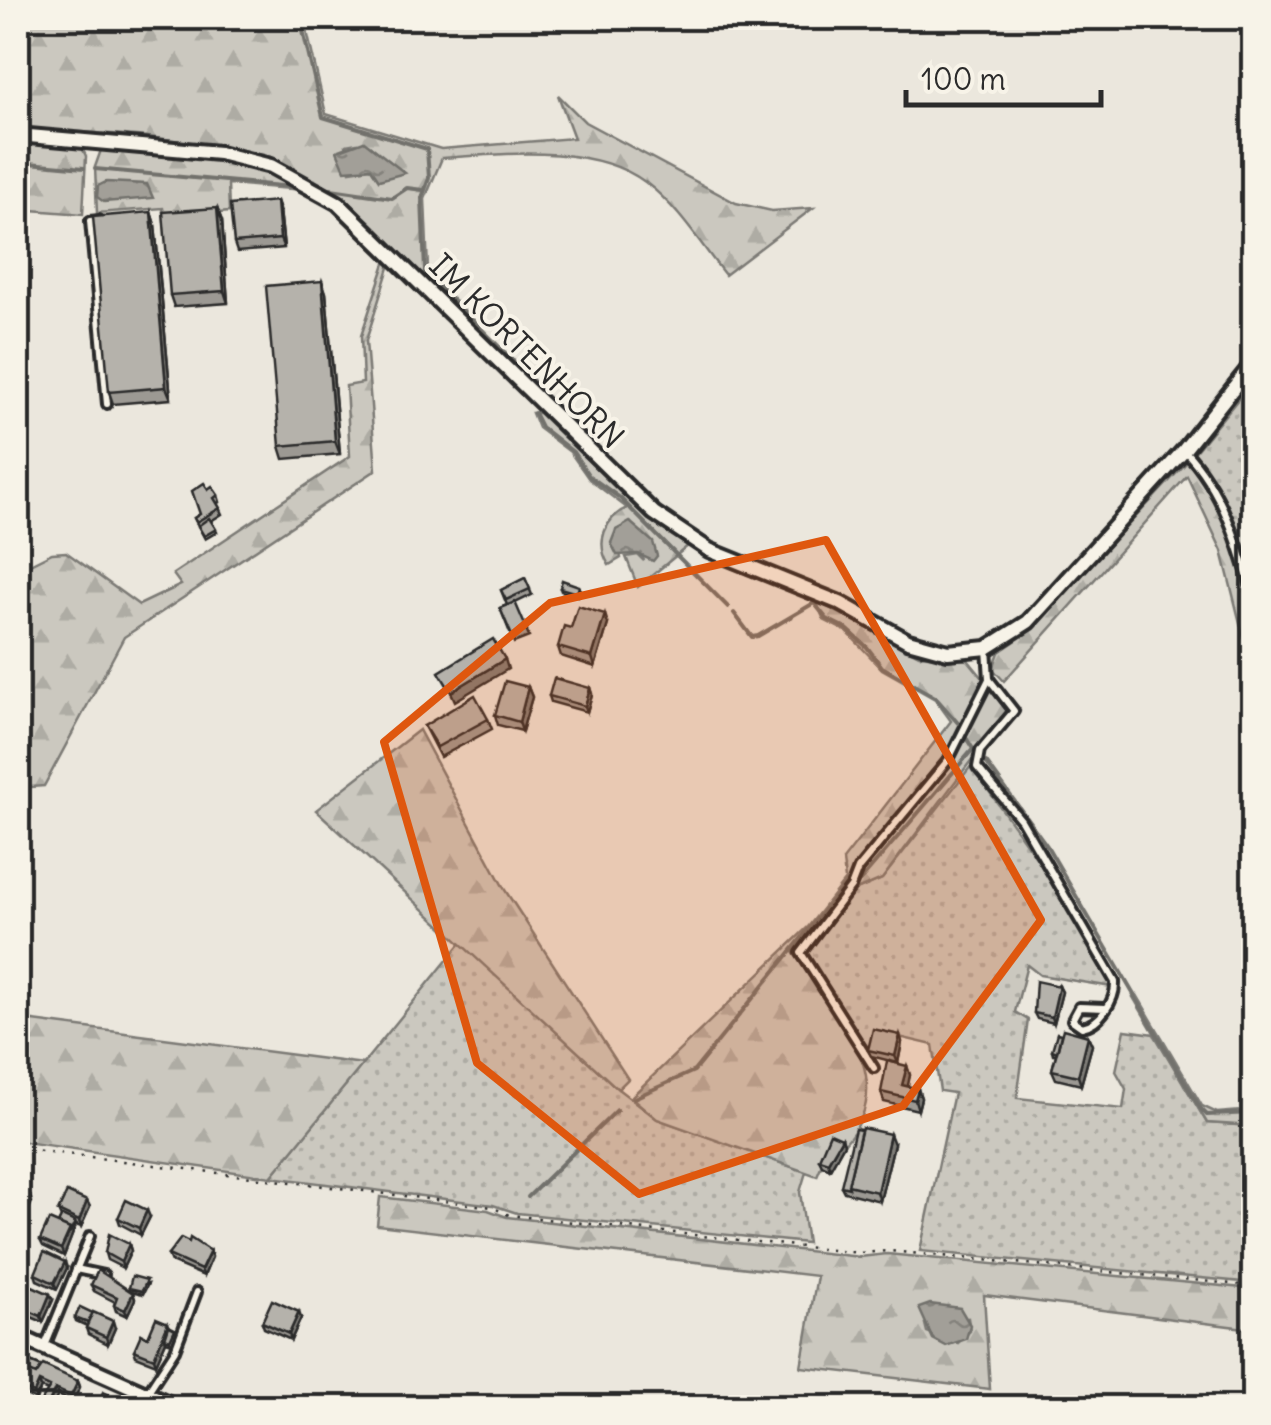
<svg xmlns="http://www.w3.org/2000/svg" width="1271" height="1425" font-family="Delius,sans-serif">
<defs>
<pattern id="grass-dots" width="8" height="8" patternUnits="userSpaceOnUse" patternTransform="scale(2.5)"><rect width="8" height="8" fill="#cbc8bf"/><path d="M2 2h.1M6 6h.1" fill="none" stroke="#aeaca4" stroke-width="1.8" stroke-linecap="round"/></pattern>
<pattern id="forest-firs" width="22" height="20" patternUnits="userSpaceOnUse" patternTransform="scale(2.5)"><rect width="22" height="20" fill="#cbc8bf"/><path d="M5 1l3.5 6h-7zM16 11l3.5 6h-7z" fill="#aeaca4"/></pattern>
<pattern id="water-ripples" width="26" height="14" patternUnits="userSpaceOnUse" patternTransform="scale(2.5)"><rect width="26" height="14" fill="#a29f98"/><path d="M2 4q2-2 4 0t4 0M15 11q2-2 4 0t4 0" fill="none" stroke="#84827c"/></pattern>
</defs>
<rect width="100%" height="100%" fill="#ebe7dd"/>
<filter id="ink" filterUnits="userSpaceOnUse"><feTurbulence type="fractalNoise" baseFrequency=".01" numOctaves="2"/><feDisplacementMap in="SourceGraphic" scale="20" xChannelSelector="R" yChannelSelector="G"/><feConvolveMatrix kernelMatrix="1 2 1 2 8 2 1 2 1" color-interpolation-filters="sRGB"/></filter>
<g filter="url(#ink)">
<g fill="url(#grass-dots)" stroke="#7b7a75" stroke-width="2.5">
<path d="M1253,381V582L1231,517L1193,454Z"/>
<path d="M971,766L1053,881L1112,987L1040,975L1027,965L1015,1012L1028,1020L1017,1098L1123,1109L1126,1089L1116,1071L1125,1030L1154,1034L1207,1123L1253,1126V1283L920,1251L954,1093L940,1091L933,1045L874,1031L869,1053L807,953L854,891L882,879Z"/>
<path d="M461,943L618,1089L657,1119L806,1172L800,1192L807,1243L517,1213L493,1205L271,1177Z"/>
</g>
<g fill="url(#forest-firs)" stroke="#7b7a75" stroke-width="2.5" fill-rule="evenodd">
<path d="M18,18H304L326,114L441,149L574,138L558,95L585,122L736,203L772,211L813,208L725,275C700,243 677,206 645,182C593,143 502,154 442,158L425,199L428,270L421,274C394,247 368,216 337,195C245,131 124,138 18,127ZM357,143L369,145L397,169L379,180L371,168L350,171L346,145Z"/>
<path d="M18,142L82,148L86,156L83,214L18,209Z"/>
<path d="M101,150C140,154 274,157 293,189L228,184L229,212L165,218L163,208L97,213L95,167Z"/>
<path d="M386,260L390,264L366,341L376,470L124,637L44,786L18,788V570L52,553L66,552L139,605L181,585L173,574L350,456L346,386L363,383L361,336Z"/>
<path d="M532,413H539L639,510L689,545L638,587L626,557L638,555L644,561L631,523L616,530L621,558L609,565C595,543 605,518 627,508L589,479L570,452L538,428Z"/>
<path d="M1189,460C1220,498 1247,562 1253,612C1256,632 1253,654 1253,675L1222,551L1187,476L1004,681L993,669L999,652L1027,633Z"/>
<path d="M816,601L919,655L968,660L1009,710L882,879L854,891L848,885L793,952C831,1009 905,1078 844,1144L832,1140L817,1176L657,1119L631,1097L808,927L845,880L843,860L951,721L935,699L882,669L847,632L824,620Z"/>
<path d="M419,730L505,890L628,1079L618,1089L316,810Z"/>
<path d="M1137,995L1202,1106L1217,1113L1253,1110V1126L1207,1123L1133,997Z"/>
<path d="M18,1019L363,1064L271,1177L18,1141Z"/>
<path d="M380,1197L488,1210L507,1217L860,1257L887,1254L1253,1289V1329L984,1295L990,1389L801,1367L817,1276L377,1225ZM968,1318L970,1331L958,1343L927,1332L925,1324Z"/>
</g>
<g fill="url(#water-ripples)" stroke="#72716c" stroke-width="2.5">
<path d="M364,141L405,173L379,180L371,168L345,170L337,151Z"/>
<path d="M106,182L147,184L153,198L104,202L97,197L98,186Z"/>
<path d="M630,522L653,542L657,556L653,561L638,554L617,555L611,543L616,530Z"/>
<path d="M930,1304L960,1308L970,1325L966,1339L946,1346L933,1339L919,1308Z"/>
</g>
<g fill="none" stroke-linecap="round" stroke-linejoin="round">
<g stroke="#72716c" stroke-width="4">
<path d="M300,18L323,117L427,149L429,178L422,198L425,272L542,390"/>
<path d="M18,162L84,168"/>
<path d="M95,169L293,187"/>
<path d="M331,189L392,198L407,188L423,190"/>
<path d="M534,413L541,427L573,452L589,476L620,498L728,607"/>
<path d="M734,613L752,637L758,636L814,603L827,619L847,629L867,647L882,667L935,697L958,723"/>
<path d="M986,762L1047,846L1200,1108L1207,1115L1254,1113"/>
<path d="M860,881L973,749L965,736"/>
<path d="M634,1098L694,1071L847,882"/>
<path d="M528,1197L617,1110"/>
</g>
<defs>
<g id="lane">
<path d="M99,220L90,221L107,404"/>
<path d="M1184,450C1223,490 1239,546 1254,599"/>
<path d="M987,648L989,679L1014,711L980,751L977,767L1021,820L1115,982C1116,1000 1100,1024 1082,1027L1072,1020L1079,1007L1105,1008"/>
<path d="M874,1068L801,953L851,887L858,869L949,759L989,679"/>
<path d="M76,1269L104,1275"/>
<path d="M45,1346L90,1236"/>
<path d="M147,1393L175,1350L197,1292"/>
</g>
<g id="street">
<path d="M18,135L219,153L271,166L338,203L654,513L709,550L840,603L908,641L948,652L987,648L1028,622L1184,450L1254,362"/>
<path d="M18,1336L179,1408"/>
</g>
</defs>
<use href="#lane" stroke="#2b2b2b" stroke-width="14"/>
<use href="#street" stroke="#2b2b2b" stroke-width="20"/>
<path stroke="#2b2b2b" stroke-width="2.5" stroke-dasharray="2.5 8" stroke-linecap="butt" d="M18,1148L492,1207L509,1215L859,1253L890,1251L1254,1286"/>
<use href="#lane" stroke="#f7f3e8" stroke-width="6"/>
<use href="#street" stroke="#f7f3e8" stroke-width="12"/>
</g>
<g fill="#9c9993" stroke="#2b2b2b" stroke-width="2.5">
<path d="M277,201L280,210L284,248L237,252L234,243Z"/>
<path d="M217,208L222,221L228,303L174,307L170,295Z"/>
<path d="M151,212L155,225L171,399L113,404L109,392Z"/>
<path d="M322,281L326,293L340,454L284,459L280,446Z"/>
<path d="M208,489L218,495L220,502L217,503L222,514L211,521L217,532L205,539L194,518L200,514Z"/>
<path d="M525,578L532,595L515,603L529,637L514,643L500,608L507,605L501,590Z"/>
<path d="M579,586L580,589L578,596L561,591L560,588Z"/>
<path d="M608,624L595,667L561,656L558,647L571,628Z"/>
<path d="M528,687L532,697L522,731L498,725L495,715Z"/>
<path d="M590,688L592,694L587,712L551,702L549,696Z"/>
<path d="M488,719L492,729L440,757L424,726Z"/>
<path d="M1059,986L1062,992L1054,1023L1037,1019L1034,1013Z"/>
<path d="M900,1035L902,1042L898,1063L871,1056L868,1050Z"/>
<path d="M1088,1036L1092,1045L1081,1085L1056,1079L1052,1070L1056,1054H1053L1052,1050Z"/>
<path d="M907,1066L910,1075L907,1086L918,1089L921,1098L918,1110L884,1102L881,1092Z"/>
<path d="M842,1138L844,1144L830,1169L822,1165L819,1159Z"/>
<path d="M894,1144L880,1201L844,1192L841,1186Z"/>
<path d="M87,1201L90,1207L81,1227L76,1225L64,1256L43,1246L40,1240L58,1224L61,1218L58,1211Z"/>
<path d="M150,1217L141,1235L120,1224L118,1218Z"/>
<path d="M189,1242L210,1251L212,1257L204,1276L171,1262L168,1255Z"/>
<path d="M129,1244L131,1251L123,1268L107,1260L105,1253Z"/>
<path d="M67,1268L57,1289L37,1280L35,1274Z"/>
<path d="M148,1284L143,1294L131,1291L133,1293L135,1299L127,1316L116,1311L114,1305L115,1302L94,1291L91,1285L130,1290L129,1288Z"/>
<path d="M53,1300L43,1322L22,1313L20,1307Z"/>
<path d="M75,1318L115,1328L108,1344L88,1334L86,1328L87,1326L76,1321Z"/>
<path d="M301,1318L291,1340L264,1328L262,1322Z"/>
<path d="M169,1326L176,1332L172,1343L166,1341L156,1364L136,1356L134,1350L148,1337Z"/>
<path d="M18,1353L29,1358L30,1362L78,1381L80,1387L73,1402L41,1388L36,1400L24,1394L22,1388L25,1378L18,1374Z"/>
</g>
<g fill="#7f7d78" stroke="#2b2b2b" stroke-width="2.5">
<path d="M277,201L280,210L284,248L280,239Z"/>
<path d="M217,208L222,221L228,303L224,291Z"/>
<path d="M151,212L155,225L171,399L166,387Z"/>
<path d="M322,281L326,293L340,454L335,441Z"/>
<path d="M605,614L608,624L595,667L592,657Z"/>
<path d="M505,659L508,669L455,701L451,692Z"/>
<path d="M528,687L532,697L522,731L519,722Z"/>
<path d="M590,688L592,694L587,712L585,706Z"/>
<path d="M1059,986L1062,992L1054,1023L1052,1017Z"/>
<path d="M900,1035L902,1042L898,1063L895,1056Z"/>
<path d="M1088,1036L1092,1045L1081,1085L1078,1076Z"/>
<path d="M907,1066L910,1075L906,1095L902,1085Z"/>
<path d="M918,1089L921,1098L918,1110L915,1100Z"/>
<path d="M890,1134L894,1144L880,1201L877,1192Z"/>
<path d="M842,1138L844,1144L830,1169L828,1162Z"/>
<path d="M30,1196L32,1202L24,1221L22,1214Z"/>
<path d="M87,1201L90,1207L81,1227L79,1221Z"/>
<path d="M147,1210L150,1217L141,1235L139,1228Z"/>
<path d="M26,1216L28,1223L23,1236L20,1230Z"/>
<path d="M75,1222L76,1225L64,1256L61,1249Z"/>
<path d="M129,1244L131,1251L123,1268L121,1262Z"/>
<path d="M210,1251L212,1257L204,1276L201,1270Z"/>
<path d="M65,1262L67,1268L57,1289L54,1283Z"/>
<path d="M133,1293L135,1299L127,1316L125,1310Z"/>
<path d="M50,1294L53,1300L43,1322L41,1316Z"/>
<path d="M299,1312L301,1318L291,1340L289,1334Z"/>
<path d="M113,1321L115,1328L108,1344L106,1337Z"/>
<path d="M168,1323L171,1329L165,1338L166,1341L156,1364L154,1358Z"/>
<path d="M78,1381L80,1387L73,1402L71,1396Z"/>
<path d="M39,1382L41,1388L36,1400L34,1393Z"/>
<path d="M55,1389L58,1395L52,1408H47Z"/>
</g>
<g fill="#b5b2ab" stroke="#2b2b2b" stroke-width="2.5">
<path d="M277,201L280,239L234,243L230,205Z"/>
<path d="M217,208L224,291L170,295L163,212Z"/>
<path d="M151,212L166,387L109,392L93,217Z"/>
<path d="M322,281L335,441L280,446L266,286Z"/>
<path d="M204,483L208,489L212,486L218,495L214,498L220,508L196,522L194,518L200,514L192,491Z"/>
<path d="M209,518L216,529L204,536L198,526Z"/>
<path d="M525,578L530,589L506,600L501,590Z"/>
<path d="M562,580L579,586L577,593L560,588Z"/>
<path d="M515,602L527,630L512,636L500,608Z"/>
<path d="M578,606L605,614L592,657L558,647L564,626L571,628Z"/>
<path d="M493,639L505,659L451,692L439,672Z"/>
<path d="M554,678L590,688L585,706L549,696Z"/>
<path d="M505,681L528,687L519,722L495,715Z"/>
<path d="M475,695L488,719L437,747L424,726Z"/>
<path d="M1036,981L1059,986L1052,1017L1034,1013Z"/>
<path d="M873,1029L900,1035L895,1056L868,1050Z"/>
<path d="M1063,1029L1088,1036L1078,1076L1052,1070Z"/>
<path d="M1057,1033L1061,1034L1057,1052L1052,1050Z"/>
<path d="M887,1061L907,1066L902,1085L918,1089L915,1100L881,1092Z"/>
<path d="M862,1128L890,1134L877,1192L848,1185Z"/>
<path d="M855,1129L861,1130L848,1185L849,1188L841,1186Z"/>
<path d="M830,1133L842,1138L828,1162L819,1159Z"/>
<path d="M18,1191L30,1196L22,1214L26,1216L20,1230L18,1229Z"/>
<path d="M67,1192L87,1201L79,1221L58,1211Z"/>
<path d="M126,1200L147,1210L139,1228L118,1218Z"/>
<path d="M62,1216L75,1222L71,1231L70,1229L58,1224Z"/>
<path d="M49,1220L70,1229L61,1249L40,1240Z"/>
<path d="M109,1234L129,1244L121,1262L105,1253Z"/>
<path d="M181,1238L189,1242L190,1238L210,1251L201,1270L168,1255Z"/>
<path d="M44,1252L65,1262L54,1283L35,1274Z"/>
<path d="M98,1270L133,1293L125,1310L114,1305L117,1297L91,1285Z"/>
<path d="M132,1276L147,1280L142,1291L129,1288Z"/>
<path d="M30,1285L50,1294L41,1316L20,1307Z"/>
<path d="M272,1300L299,1312L289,1334L262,1322Z"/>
<path d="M80,1307L93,1313L88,1323L75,1318Z"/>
<path d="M93,1312L113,1321L106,1337L86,1328Z"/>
<path d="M156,1318L168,1323L154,1358L134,1350L141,1334L148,1337Z"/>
<path d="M169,1326L175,1329L170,1340L165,1338Z"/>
<path d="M18,1353L29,1358L23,1371L18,1369Z"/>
<path d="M30,1362L42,1367L36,1375L29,1372L28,1373H25Z"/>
<path d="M43,1365L78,1381L71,1396L55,1389L47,1408H37L50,1387L39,1382L34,1393L22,1388L29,1372L36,1375Z"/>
<path d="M103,1392L125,1402L123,1408H96Z"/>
</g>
</g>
<path fill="#df570e" fill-opacity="0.2" stroke="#df570e" stroke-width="8" stroke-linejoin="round" d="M826,540L1041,920L903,1106L639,1194L477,1063L384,742L550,603Z"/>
<g text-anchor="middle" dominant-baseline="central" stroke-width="8" stroke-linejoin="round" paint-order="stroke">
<g font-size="32" fill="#2b2b2b" stroke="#f7f3e8">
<text transform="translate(527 351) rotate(45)">IM KORTENHORN</text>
</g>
</g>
<rect width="1271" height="1425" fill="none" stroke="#f7f3e8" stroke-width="60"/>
<rect x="30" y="30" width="1211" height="1365" fill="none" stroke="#2b2b2b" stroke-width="4" filter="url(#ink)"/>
<path d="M906 90v15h195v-15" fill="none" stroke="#2b2b2b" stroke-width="5"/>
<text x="921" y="90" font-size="30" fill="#2b2b2b" stroke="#f7f3e8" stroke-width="8" paint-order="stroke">100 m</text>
</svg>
